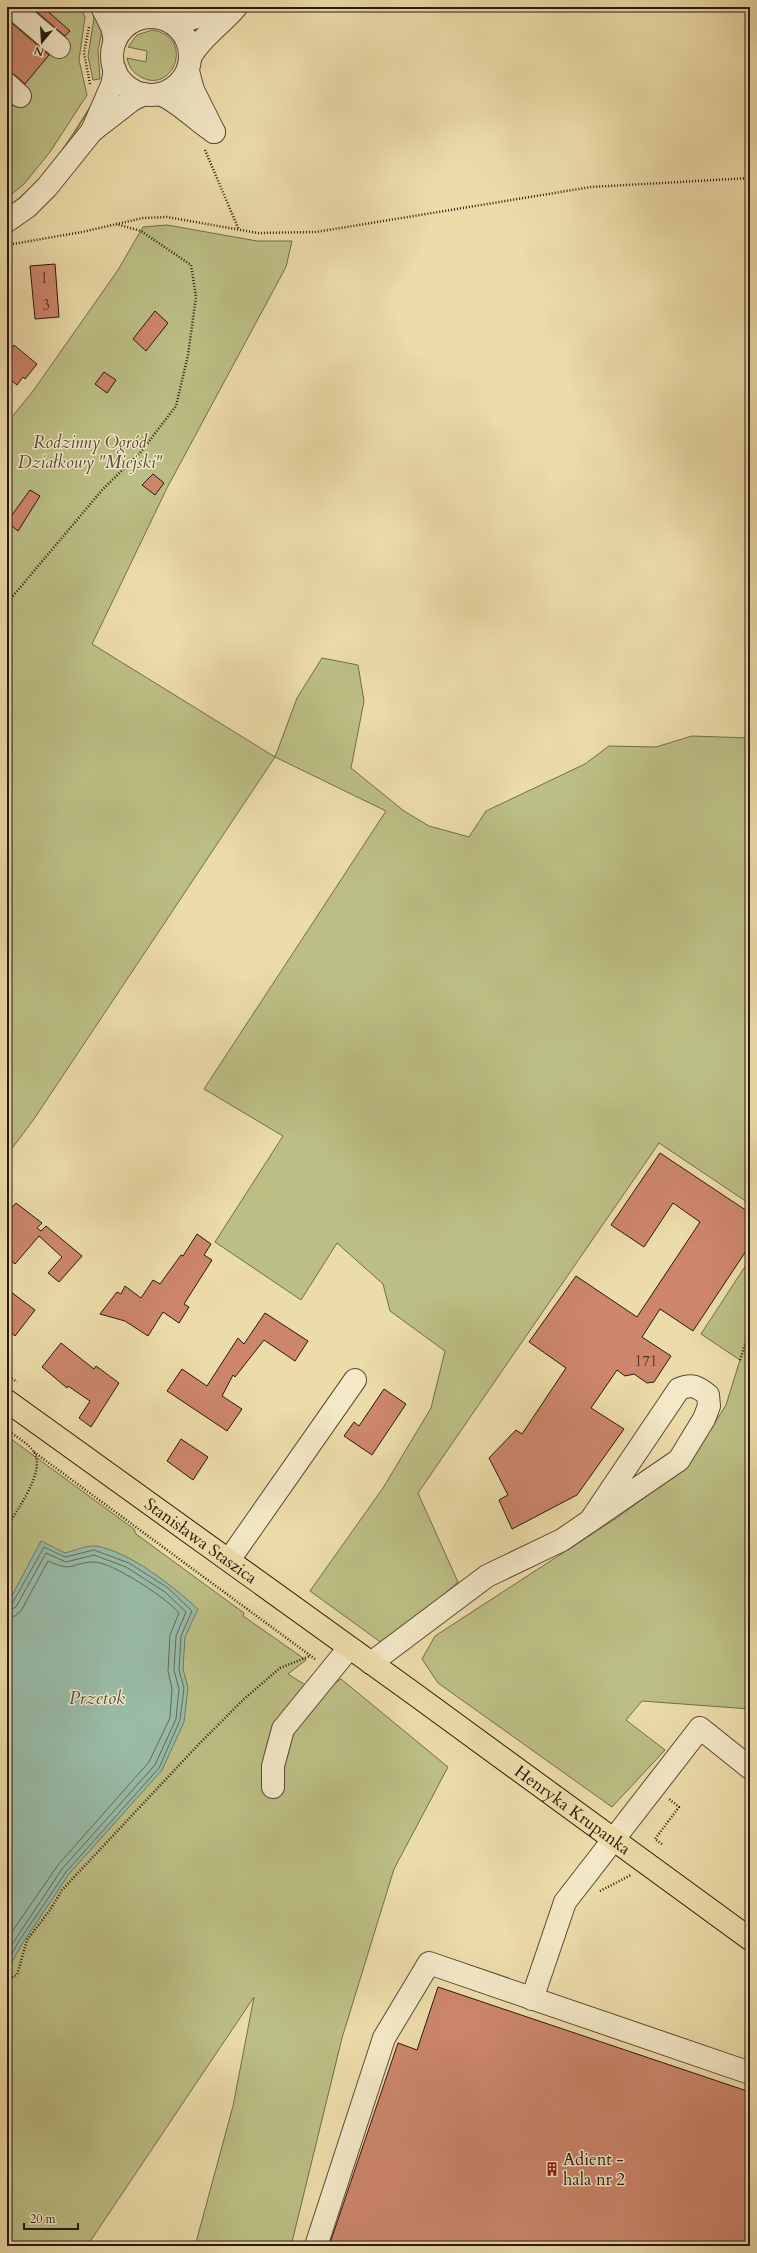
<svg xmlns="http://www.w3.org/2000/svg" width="757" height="2253" font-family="Cardo,serif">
<rect width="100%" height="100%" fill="#ecdca9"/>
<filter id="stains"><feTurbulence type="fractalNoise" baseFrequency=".005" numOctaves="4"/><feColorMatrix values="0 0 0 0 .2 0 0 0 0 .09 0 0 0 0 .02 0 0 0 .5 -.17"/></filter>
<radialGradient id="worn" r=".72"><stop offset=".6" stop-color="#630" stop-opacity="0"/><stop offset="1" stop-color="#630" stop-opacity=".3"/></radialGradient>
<g fill="#bcbf85" stroke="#726c4a">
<path d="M7,7H80L85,17L79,60L87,95L50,152L24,184L7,198Z"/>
<path d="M91,7H94L103,26L98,50L100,79L93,80L88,56L94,18Z"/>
<path d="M152,30C196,37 173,95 141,77C133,73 129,67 127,58L146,62L147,51L128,47L137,35Z"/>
<path d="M95,99L69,143L33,189L7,210V207C46,181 70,138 95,99Z"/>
<path d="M167,225L257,241H292L286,267L167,488L92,644L275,757L297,698L322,658L358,665L364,701L351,768L404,811L429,826L469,837L486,811L585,764L609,746L656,747L692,736L750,738V1204L659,1143L418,1493L458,1582L386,1646L310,1591L383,1488L431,1408L445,1351L390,1311L383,1284L337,1243L301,1300L215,1242L283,1136L204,1089L386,811L275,757L34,1119L7,1155V423L33,391L118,270L143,227Z"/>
<path d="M750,1259V1709L642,1701L626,1720L665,1750L612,1807L438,1683L422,1659L435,1636L615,1519L688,1466L726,1405L740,1360L701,1334Z"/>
<path d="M7,1436L134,1529L136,1534L244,1613L243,1616L306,1660L288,1674L318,1693L341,1679L448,1767L394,1869L342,2038L291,2246H195L233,2106L254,1997L87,2246H7Z"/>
</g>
<path fill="#99bca8" stroke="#6c7a6b" d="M41,1541L65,1553C74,1551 87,1545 96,1546C131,1552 172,1586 198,1609L185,1637L183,1669L188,1688L184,1722L162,1770L69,1874L22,1944L7,1971V1605Z"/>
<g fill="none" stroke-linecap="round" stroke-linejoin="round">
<g stroke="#616a5c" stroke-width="1">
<path d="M7,1606L12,1604L44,1547L65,1557L94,1550L129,1563L168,1588L192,1611L181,1636L179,1670L184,1688L180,1720L159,1768L66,1872L19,1941L7,1962"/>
<path d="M7,1611L16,1607L46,1553L66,1562L94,1555L126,1567L165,1592L186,1612L176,1636L174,1670L179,1689L176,1719L155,1765L62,1869L7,1952"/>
<path d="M7,1617L15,1616L21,1611L48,1561C75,1573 69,1563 93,1562C111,1561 168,1599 179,1613L170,1635L168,1671L172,1689L170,1718L149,1762L58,1865L7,1939"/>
</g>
</g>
<g fill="#cd866c" stroke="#291810">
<path d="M31,7H43L70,31L65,36Z"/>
<path d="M7,19L49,55L25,84L15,75L7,72Z"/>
<path d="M55,264L59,317L35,319L30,266Z"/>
<path d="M155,311L168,323L146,351L133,339Z"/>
<path d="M14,345L37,364L25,379L23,377L17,385L7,377V354Z"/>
<path d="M104,372L116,380L107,393L95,384Z"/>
<path d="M153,474L164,483L155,495L142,485Z"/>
<path d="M30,490L40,496L18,531L7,522Z"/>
<path d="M660,1153L750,1213V1245L693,1331L660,1309L642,1337L671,1356L654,1382L647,1383L634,1374L625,1376L617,1370L591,1408L624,1429L577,1495L512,1529L499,1500L508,1495L489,1458L516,1430L522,1434L566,1368L529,1342L576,1276L637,1317L700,1222L673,1203L644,1247L611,1225Z"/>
<path d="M16,1203L42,1223L37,1228L41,1231L46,1226L82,1256L59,1282L48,1273L62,1257L39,1236L15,1264L7,1257V1213Z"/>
<path d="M197,1234L211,1244L204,1255L212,1260L184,1304L189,1307L179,1323L163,1312L148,1336L125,1321L100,1314L117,1292L121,1294L125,1286L141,1298L153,1280L160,1284L181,1255L183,1256Z"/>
<path d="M7,1289L35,1310L15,1336L7,1329Z"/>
<path d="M265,1313L308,1341L295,1361L264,1340L235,1377L233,1375L222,1396L242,1409L227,1431L167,1391L182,1369L207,1386L238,1338L244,1344Z"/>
<path d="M61,1343L94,1369L96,1366L119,1383L91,1427L79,1418L90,1401L68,1386L67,1388L42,1367Z"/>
<path d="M384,1389L406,1404L372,1455L344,1436L354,1422L359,1426Z"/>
<path d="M181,1439L208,1457L193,1480L167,1461Z"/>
<path d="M438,1987L750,2092V2246H329L398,2043L417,2050Z"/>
</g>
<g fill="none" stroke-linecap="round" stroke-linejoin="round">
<defs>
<g id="minor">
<path d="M12,7L59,47"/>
<path d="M102,7L112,27L115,41"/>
<path d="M122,7L141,18"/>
<circle cx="151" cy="56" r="39"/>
<path d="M172,22C193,21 212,11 233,7"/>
<path d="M191,56C201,37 222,24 236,7"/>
<path d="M188,71L193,90L214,132"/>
<path d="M7,84L20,96"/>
<path d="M160,94C180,102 195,120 214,132"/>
<path d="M92,131L112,85L115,70"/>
<path d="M7,221L27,207L47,187L92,131L132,100L144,94"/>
<path d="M229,1560L355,1380"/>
<path d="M371,1663L487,1576L562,1540L679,1460L704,1419L709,1406L708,1395C698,1387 692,1383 679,1389L590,1521"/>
<path d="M273,1787V1766L283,1729L349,1648"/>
<path d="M532,1999L565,1902L700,1728L750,1768"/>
<path d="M316,2246L384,2038L429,1963L750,2073"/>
</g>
<g id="major">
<path id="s1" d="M7,1401L413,1693L750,1939"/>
</g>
</defs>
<use href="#minor" stroke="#5a4936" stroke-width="24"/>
<use href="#major" stroke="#291810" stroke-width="24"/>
<g stroke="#291810" stroke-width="2.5" stroke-dasharray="1 2" stroke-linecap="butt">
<path d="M89,27L84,53L90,84"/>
<path d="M205,150L239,230"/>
<path d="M7,245L82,232L143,218L167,217L258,233L316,232L591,187L750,178"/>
<path d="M7,603L103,489L140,453L176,406L188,355L196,297L191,265L141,231L116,224"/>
<path d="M740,1360L750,1330"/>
<path d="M7,1375L17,1382"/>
<path d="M7,1430C15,1436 28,1443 34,1452C46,1471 17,1510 7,1527"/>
<path d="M34,1452L315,1659"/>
<path d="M662,1844L655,1839L679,1807L669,1799"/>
<path d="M600,1891L631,1875"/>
<path d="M7,1980L17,1975L27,1940L50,1910L62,1890L198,1745L244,1699L280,1668L310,1656"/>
</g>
<use href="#minor" stroke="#f3e8c7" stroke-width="22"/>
<use href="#major" stroke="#ecdca9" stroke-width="22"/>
</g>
<defs>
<symbol id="building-bare" viewBox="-9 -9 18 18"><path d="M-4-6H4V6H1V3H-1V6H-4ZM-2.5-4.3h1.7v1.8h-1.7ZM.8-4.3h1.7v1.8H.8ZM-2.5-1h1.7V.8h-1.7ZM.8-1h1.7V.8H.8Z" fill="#8f2418" stroke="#f3e8c7" stroke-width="2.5" paint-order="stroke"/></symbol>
</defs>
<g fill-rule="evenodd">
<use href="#building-bare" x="542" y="2159" width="20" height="20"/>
</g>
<g text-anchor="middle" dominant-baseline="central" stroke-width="3" stroke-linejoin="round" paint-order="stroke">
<g font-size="15" fill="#523427">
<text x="44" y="278">1</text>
<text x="46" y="305">3</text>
<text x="646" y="1361">171</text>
</g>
<g font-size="17" font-style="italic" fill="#554a33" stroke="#f3e8c7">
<text x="90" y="442">Rodzinny Ogród<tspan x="90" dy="20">Działkowy "Miejski"</tspan></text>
</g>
<g font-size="17" fill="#291810" stroke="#f3e8c7">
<text stroke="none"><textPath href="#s1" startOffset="239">Stanisława Staszica</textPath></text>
<text stroke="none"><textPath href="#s1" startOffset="698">Henryka Krupanka</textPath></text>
</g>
<g font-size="17" fill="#291810" stroke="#f3e8c7" text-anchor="start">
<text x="563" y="2159">Adient -<tspan x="563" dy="20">hala nr 2</tspan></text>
</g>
<g font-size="18" font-style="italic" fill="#505145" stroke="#f3e8c7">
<text x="97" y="1698">Przetok</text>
</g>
</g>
<rect width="757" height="2253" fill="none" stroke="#ecdca9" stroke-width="24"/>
<rect x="8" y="8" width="741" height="2237" fill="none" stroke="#291810" stroke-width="2"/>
<rect x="12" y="12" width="733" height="2229" fill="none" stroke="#291810"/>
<g transform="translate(42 42) rotate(198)" stroke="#f3e8c7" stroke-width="3" paint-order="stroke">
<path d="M0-3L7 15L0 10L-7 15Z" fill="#291810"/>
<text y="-6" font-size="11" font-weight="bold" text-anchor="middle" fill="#291810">N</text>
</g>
<path d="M24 2223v6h54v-6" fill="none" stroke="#291810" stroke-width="2"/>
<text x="30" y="2223" font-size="12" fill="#291810" stroke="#f3e8c7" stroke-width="3" paint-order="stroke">20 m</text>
<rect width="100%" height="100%" filter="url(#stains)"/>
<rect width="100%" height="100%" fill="url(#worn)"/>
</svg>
